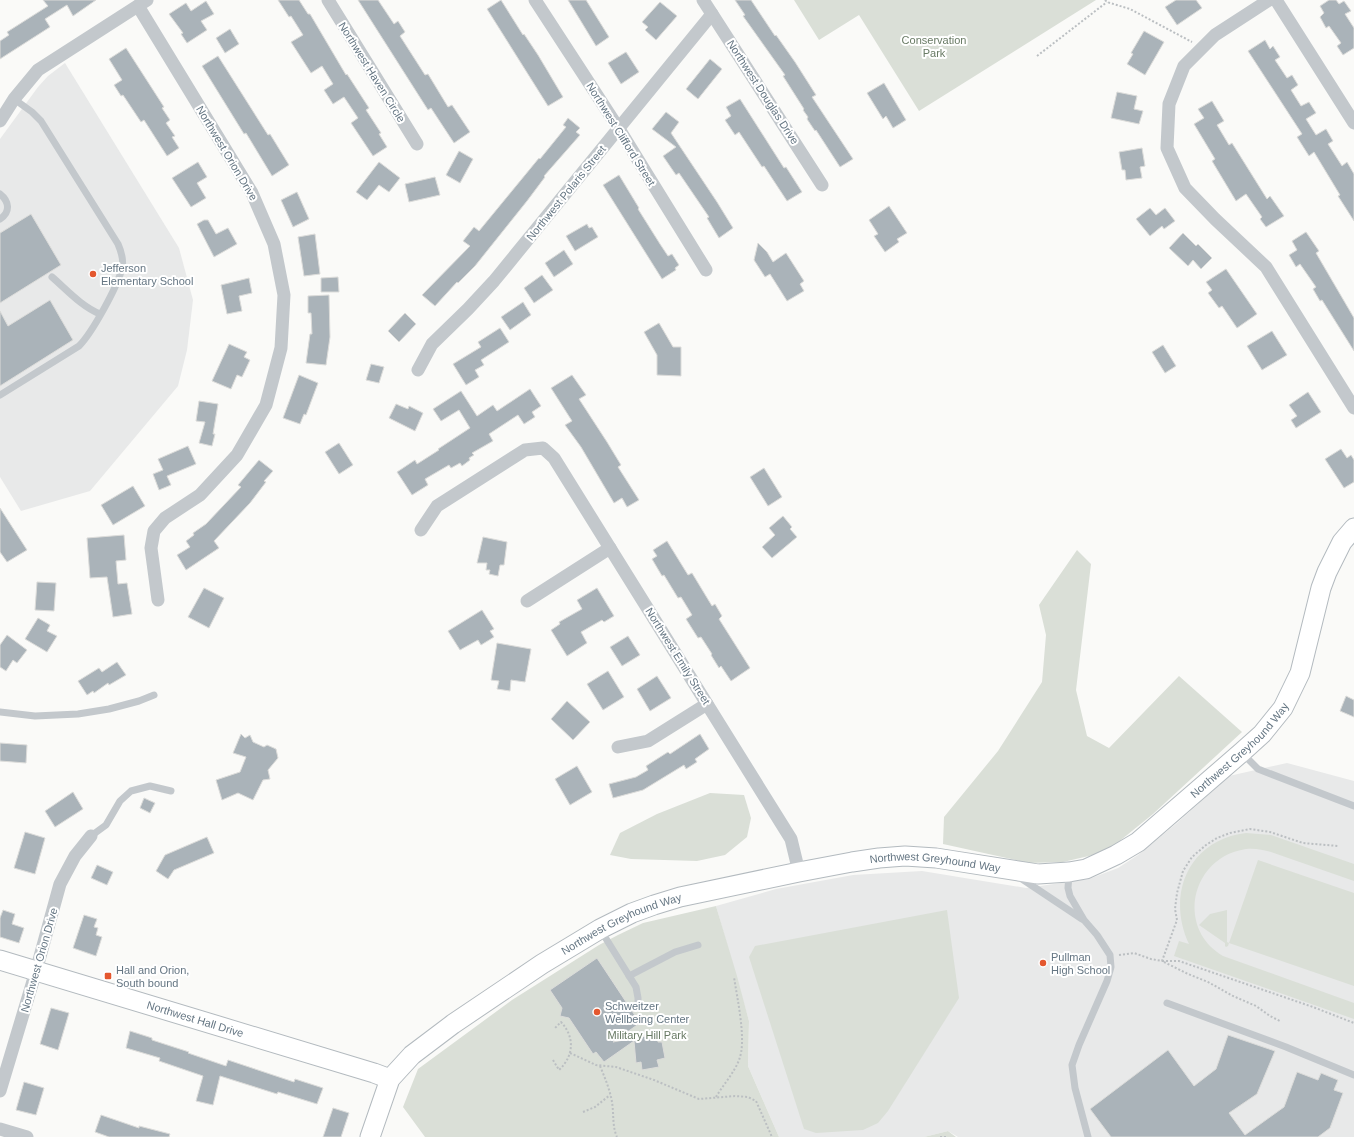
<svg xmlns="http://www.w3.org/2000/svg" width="1354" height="1137" font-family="Helvetica,sans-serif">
<rect width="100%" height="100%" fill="#fafaf8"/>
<g fill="#e8e9e9">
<path d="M65,63L179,248L193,300L187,350L178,386L90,491L21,511L0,477V139L38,87L48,76Z"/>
<path d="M1287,763L1354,781V1137H958L948,1131L924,1137H779L748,1066L749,1021L716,906L776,889L853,875L922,871L1026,888L1089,879L1118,868L1138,855L1177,823L1229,776Z"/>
</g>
<g fill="#dadfd7">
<path d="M794,0H1096L919,111L859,15L819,40Z"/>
<path d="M1077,550L1091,564L1076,690L1087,736L1109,748L1179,676L1242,732L1153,814L1106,852L1063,862L1029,863L943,844L944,817L998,751L1042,682L1046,635L1039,605Z"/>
<path d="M710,793L744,795L751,818L747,837L725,855L697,861L631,859L610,855L620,833L657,814Z"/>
<path d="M1246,833L1271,835L1354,864V881L1271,852C1263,850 1255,848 1246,849C1191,857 1175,928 1223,956L1354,1003V1019L1174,956L1179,941L1189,944C1166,895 1188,840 1246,833Z"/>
<path d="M1258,860L1354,893V986L1229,943L1228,946L1226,947L1225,946V943L1199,925L1210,914L1227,910V942L1229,943Z"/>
<path d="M716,906L737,976L749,1021L748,1066L779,1137H425L403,1107L418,1069L512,1000L599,945L618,935L643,923Z"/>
<path d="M947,910L959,998L888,1111L878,1123L863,1130L816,1133L804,1129L749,957L755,946Z"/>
<path d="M948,1131L956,1137H924Z"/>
</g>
<g fill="#aab3b9" stroke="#dcdcda">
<path d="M43,0H96L73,16L67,5L45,19L50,27L0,59V41L9,35L7,32L48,6Z"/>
<path d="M278,0H299L308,14H310L346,75L347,74L369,108L366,110L381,133L379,134L387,147L373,156L351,123L358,118L344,97L333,104L324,90L333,84L322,66L311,73L291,42L303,35L291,16L289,17Z"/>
<path d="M358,0H378L394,24L398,21L405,32L400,36L425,75L428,74L448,107L452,105L470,132L454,143L431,108L428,110Z"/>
<path d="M501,0L523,35L524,34L538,55L563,97L548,106L487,9Z"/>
<path d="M568,0H586L609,37L596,46Z"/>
<path d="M735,0H751L775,36L776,35L795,62L816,95L812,97L853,159L840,167L816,130L815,131L807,119L808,117L803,110L804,109L783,76L785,75L743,16L745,15Z"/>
<path d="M1176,0H1196L1202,8L1177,25L1165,7Z"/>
<path d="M1329,0H1336L1339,4L1344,1L1351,11L1345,14L1354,28V48L1343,55L1337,46L1341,43L1329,26L1326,28L1320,17L1324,13L1320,6Z"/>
<path d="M206,1L214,14L201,21L207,30L187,43L181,34L183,33L169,14L186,3L191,11Z"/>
<path d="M660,2L677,16L656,40L645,30L648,27L642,22Z"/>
<path d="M230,29L239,44L225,53L216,38Z"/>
<path d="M1144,31L1164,42L1145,75L1127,64L1133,54L1131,53Z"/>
<path d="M1265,40L1270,49L1273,46L1280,57L1275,60L1287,78L1292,75L1298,85L1291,90L1301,106L1309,102L1316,113L1306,119L1316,135L1326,129L1333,141L1328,144L1342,166L1347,162L1354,174V221L1338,196L1340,195L1314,152L1309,156L1297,137L1302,134L1248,51Z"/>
<path d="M126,48L164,107L162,108L170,120L166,123L175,136L172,137L179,148L167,156L144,120L141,122L123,95L121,96L114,85L122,80L109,59Z"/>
<path d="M626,52L639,72L621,84L608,63Z"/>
<path d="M218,56L268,135L270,134L289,165L272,176L246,133L244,134L202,66Z"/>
<path d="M710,59L722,69L698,99L686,89Z"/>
<path d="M884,83L906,120L893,128L886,116L883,119L867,93Z"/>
<path d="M1117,92L1137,96L1134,109L1143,111L1139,124L1111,118Z"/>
<path d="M740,99L784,168L786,167L802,192L787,201L764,166L762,167L739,132L735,135L725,120L731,116L726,107Z"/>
<path d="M1212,101L1224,121L1217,125L1229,145L1232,143L1267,199L1270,196L1284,216L1266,227L1260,219L1262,217L1246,194L1236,201L1212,161L1215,159L1194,124L1204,118L1198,109Z"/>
<path d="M666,112L679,122L671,133L717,202L733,228L719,238L707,218L709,217L679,173L676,175L663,156L676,147L652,129Z"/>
<path d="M568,118L580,128L576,132L580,135L544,176L545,177L527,201L475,266L458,283L457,282L435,306L422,295L470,246L463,241L474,227L479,231L539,158L540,159L566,127L563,125Z"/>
<path d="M1142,148L1145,166L1140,167L1142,178L1126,180L1125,170H1122L1119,152Z"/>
<path d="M459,151L473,159L460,183L446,175Z"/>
<path d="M198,162L207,177L197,183L206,198L191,207L172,178Z"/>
<path d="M379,162L400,178L389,192L379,185L367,200L356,192Z"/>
<path d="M619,175L639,208L638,209L660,244L668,256L672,254L679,265L675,268L676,270L662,279L603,185Z"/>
<path d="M435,177L440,195L409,202L405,184Z"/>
<path d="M297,192L309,219L293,227L281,200Z"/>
<path d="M889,206L907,233L897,239L899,242L885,252L874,236L878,234L869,220Z"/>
<path d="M1150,208L1156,215L1165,208L1175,221L1164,229L1162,226L1150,236L1136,219Z"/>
<path d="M31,214L61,265L0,303V233Z"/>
<path d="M204,220H208L216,234L228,228L237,244L214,257L197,224Z"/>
<path d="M587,224L589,228L592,227L598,237L575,251L566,236Z"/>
<path d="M1306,232L1319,251L1316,253L1354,318V351L1322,300L1320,301L1313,289L1316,287L1300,264L1296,267L1289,255L1297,250L1292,241Z"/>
<path d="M1183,233L1196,246L1198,244L1212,258L1201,269L1193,260L1188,266L1169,248Z"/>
<path d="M315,234L320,274L304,276L298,237Z"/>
<path d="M758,243L767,252L773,262L786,253L804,281L800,284L804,291L787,301L770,274L765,277L754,260Z"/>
<path d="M564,250L573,264L554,277L545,263Z"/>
<path d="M1226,269L1257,314L1237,328L1222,306L1219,308L1208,293L1212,290L1206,282Z"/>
<path d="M542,275L553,290L534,303L524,288Z"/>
<path d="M338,277L339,292H321V278Z"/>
<path d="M249,278L252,293L239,296L242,311L227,314L221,285Z"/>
<path d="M329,295L330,337L326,365L306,363L310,334H312L311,313H308V296Z"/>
<path d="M50,300L73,340L0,386V311L8,326Z"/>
<path d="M523,302L531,315L510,330L501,317Z"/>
<path d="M405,313L416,324L399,342L388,331Z"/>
<path d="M659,323L673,347H681V376L657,375V355L644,332Z"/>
<path d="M500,328L509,342L481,360L484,365L475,370L479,377L466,385L453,364L481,347L478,342Z"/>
<path d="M1272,331L1287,355L1262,370L1247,346Z"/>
<path d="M229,344L247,352L244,357L250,360L242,377L237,375L231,389L212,381Z"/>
<path d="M1163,345L1176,366L1165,373L1152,352Z"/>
<path d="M371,364L384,367L379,383L366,380Z"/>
<path d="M299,375L318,383L306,415L304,414L300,424L283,418Z"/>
<path d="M572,375L586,395L579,399L607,442L621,465L618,467L639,500L627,507L622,498L614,503L581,447L565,425L572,421L551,388Z"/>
<path d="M530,389L541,406L532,412L535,417L524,424L518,415L489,434L493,441L472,453L474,455L469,458L470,460L462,466L460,463L451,468L449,465L425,479L428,485L412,495L397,472L415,460L417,464L439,450L438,449L470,428L459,410L441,421L433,409L461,391L477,416L493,405L497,411Z"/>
<path d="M1308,392L1321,412L1296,428L1291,420L1297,416L1289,405Z"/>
<path d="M199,401L218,404L213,434H215L212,446L199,443L205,422L196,421Z"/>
<path d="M396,404L408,409L409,406L423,413L415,431L389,418Z"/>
<path d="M339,443L353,465L339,474L325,452Z"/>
<path d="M188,446L196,464L167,476L171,485L159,490L153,474L163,470L158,459Z"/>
<path d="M1341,449L1347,458L1351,455L1354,460V482L1344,488L1325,459Z"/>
<path d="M259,460L273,471L264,481L266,482L250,503L214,541L219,548L186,570L177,555L190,547L186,541L194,535L193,533L206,524L241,487L238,485Z"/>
<path d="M764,468L782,497L768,506L750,477Z"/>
<path d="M133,486L145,506L113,525L101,505Z"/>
<path d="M0,508L27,550L7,562L0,552Z"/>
<path d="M783,516L792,527L790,529L797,537L772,558L762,547L775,535L769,528Z"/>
<path d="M124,535L126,560L116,561L118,584L127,583L132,614L113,617L107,577L90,578L87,538Z"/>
<path d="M483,537L507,542L504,565H500L498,576L489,574L490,570H486L487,563H477Z"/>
<path d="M667,541L688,575L692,573L712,606L715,604L722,616L719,619L750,668L731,681L721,666L719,668L711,655L712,654L701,637L698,638L686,619L692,615L681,597L678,598L664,575L662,576L652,559L657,556L653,550Z"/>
<path d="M37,582L56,583L54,611L35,610Z"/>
<path d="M204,588L224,598L209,628L188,617Z"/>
<path d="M597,588L614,616L604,622L602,620L581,632L587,643L567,656L551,630L560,624L559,622L582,609L577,600Z"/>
<path d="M482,610L494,629L490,631L494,637L481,645L478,640L460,650L448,631Z"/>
<path d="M38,618L50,625L47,631L57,636L47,652L25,639Z"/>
<path d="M7,635L27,650L17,663L13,660L6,671L0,667V645Z"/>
<path d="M628,636L640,655L622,666L610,647Z"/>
<path d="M497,643L531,649L525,682L511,680L510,691L497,689L499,681L491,680Z"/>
<path d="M117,662L126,675L109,685L108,683L94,693L93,691L87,695L78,681L99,668L102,672Z"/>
<path d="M608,671L624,697L603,710L587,684Z"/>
<path d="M657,676L671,698L650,711L637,689Z"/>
<path d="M1346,696L1354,700V717L1340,711Z"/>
<path d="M567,701L590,722L573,740L551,719Z"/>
<path d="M241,734L245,738L250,735L253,742L264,747L267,745L276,749L278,758L268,770L270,779L263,780L253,800L238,793L222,800L216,780L240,772L246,757L233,753Z"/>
<path d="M700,734L709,749L695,759L697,762L686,769L684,765L643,790L613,798L609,784L636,777L648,770L646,766L668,752L670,754Z"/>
<path d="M0,743L27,745L26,763L0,761Z"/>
<path d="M577,766L592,792L570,805L555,779Z"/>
<path d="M73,792L83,809L55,827L45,811Z"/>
<path d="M144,798L155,803L150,813L140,808Z"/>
<path d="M25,832L45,838L35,874L14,868Z"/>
<path d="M207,837L214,853L174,870L168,879L156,871L165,855Z"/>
<path d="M97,865L113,872L107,885L91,878Z"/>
<path d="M3,910L15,914L12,924L24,928L19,943L0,937V918Z"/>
<path d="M84,915L97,919L94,927L98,928L96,935L102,937L96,956L73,948Z"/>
<path d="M597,958L640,1023L613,1042L657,1034L658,1042H662L665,1058L657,1060L659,1067L642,1070L641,1062L636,1063L634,1041L604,1062L596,1052L593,1054L569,1018L560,1016L562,1008L550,990Z"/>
<path d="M51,1008L69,1013L58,1050L40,1044Z"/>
<path d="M130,1031L152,1038V1040L189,1052L188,1053L226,1066L228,1060L294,1082L295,1079L323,1088L317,1104L278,1092L277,1094L220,1076L213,1105L196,1101L203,1076L159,1061L160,1058L126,1048Z"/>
<path d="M1228,1035L1275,1051L1257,1094L1229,1113L1245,1135L1284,1107L1297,1072L1318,1080L1321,1073L1338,1080L1334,1090L1343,1093L1330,1128L1318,1137H1111L1090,1109L1168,1050L1194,1086L1216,1069Z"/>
<path d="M24,1082L44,1088L36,1115L16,1110Z"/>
<path d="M333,1108L349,1113L341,1137H323Z"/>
<path d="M101,1115L139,1128V1126L170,1134L169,1137H109L95,1132Z"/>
</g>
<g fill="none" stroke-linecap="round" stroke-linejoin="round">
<defs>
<g id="secondary">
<path id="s1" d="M0,960L374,1073L390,1079"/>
<path id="s2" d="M370,1137L390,1079L412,1055L453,1024L542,964L600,929L632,913L654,905L680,897L799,872L852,862L879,858L905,856L936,858L1038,874L1069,872L1086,869L1116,855L1138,842L1242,752L1262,734L1283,708L1300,673L1321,588L1327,572L1342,542L1354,528"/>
</g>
</defs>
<use href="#secondary" stroke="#b3babf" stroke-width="21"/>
<g stroke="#bbbfc2" stroke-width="2" stroke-dasharray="2 2" stroke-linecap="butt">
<path d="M1105,0L1107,2L1130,9L1192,42"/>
<path d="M1037,56L1107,2"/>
<path d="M1119,955L1134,953L1151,959L1162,961L1177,920L1175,909L1177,893L1183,871L1192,857L1206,845L1217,838L1230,833L1250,829L1270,832L1303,843L1338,846"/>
<path d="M1162,961H1179L1313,1007L1354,1023"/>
<path d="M1164,962L1188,974L1208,982L1233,996L1256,1006L1270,1016L1280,1021"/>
<path d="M570,1053L596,1065L616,1067L654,1080L699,1099L735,1096L748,1097L756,1101L772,1137"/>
<path d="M553,1060L559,1070C574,1056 575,1037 561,1022L554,1029"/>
<path d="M600,1066C605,1078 610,1090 612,1102C614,1114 612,1126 617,1137"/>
<path d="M716,1097C723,1085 734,1073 739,1060C747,1041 737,998 734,977"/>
<path d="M583,1112L595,1107L610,1095"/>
<path d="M940,1137H946"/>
</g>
<g stroke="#c3c8cc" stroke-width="7">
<path d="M0,194C9,201 11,212 0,219"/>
<path d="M52,277C67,290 81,306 100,314"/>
<path d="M0,395L79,346C92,333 118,286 122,268C124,260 121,251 118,244L41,121L32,112L14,99"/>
<path d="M0,712L35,716L78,714L109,709L139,701L154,695"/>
<path d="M1242,753L1258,769L1354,806"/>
<path d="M91,836L106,825L120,801L131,791L150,786L171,791"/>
<path d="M1069,874L1068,888L1070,896L1084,920L1097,935L1110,955L1111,967L1107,981L1079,1045L1072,1065L1075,1088L1088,1137"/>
<path d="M1019,877L1082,919"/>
<path d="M600,929L636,987L638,998V1008"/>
<path d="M629,976L675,952L698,945"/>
<path d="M1167,1003L1286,1047L1354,1075"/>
</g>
<g stroke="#c3c8cc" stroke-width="13">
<path d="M328,0L417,144"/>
<path d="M535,0L619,129L706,270"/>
<path d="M703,0L822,185"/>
<path d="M1269,0L1215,35L1184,66L1169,104L1167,148L1185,188L1215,219L1266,267L1354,408"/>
<path d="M1276,0L1354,123"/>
<path d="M138,6L252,193L274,244L284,295L281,348L266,405L237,455L200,495L165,518L154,531L151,548L158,600"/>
<path d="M0,121L14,99L38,70L147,0"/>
<path d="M418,370L432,344L468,309L494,281L712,14"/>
<path d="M421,530L437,506L525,450L543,448L554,458L781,823L791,839L799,872"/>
<path d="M527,601L610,548"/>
<path d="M618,747L648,741L707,704"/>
<path d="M0,1091L36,971L60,884L75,856L91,836"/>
<path d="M0,1129L27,1137"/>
</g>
<use href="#secondary" stroke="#fff" stroke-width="19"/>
</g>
<g fill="#e4572e" stroke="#fff" stroke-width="1.5">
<circle cx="93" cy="274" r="4"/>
<circle cx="1043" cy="963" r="4"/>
<rect x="104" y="972" width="8" height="8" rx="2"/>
<circle cx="597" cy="1012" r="4"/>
</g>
<g text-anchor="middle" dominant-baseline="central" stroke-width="4" stroke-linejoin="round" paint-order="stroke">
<g font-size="11" fill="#687a64" stroke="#fff">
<text x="934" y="40">Conservation<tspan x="934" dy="13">Park</tspan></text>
<text x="647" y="1035">Military Hill Park</text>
</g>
<g font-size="11" fill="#657683" stroke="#fff">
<text transform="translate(372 72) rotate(58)">Northwest Haven Circle</text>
<text transform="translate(763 92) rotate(57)">Northwest Douglas Drive</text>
<text transform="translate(621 134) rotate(58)">Northwest Clifford Street</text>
<text transform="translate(227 153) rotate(59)">Northwest Orion Drive</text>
<text transform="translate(566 193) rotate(-51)">Northwest Polaris Street</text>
<text transform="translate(678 656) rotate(58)">Northwest Emily Street</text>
<text stroke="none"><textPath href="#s2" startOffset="1014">Northwest Greyhound Way</textPath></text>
<text stroke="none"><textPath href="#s2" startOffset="666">Northwest Greyhound Way</textPath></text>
<text stroke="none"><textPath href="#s2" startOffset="342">Northwest Greyhound Way</textPath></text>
<text transform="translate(39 960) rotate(-74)">Northwest Orion Drive</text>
<text stroke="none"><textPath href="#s1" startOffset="204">Northwest Hall Drive</textPath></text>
</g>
<g font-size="11" fill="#657683" stroke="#fff" text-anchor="start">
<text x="101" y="268">Jefferson<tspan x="101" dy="13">Elementary School</tspan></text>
<text x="1051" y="957">Pullman<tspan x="1051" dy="13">High School</tspan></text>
<text x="116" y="970">Hall and Orion,<tspan x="116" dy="13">South bound</tspan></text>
<text x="605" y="1006">Schweitzer<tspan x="605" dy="13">Wellbeing Center</tspan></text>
</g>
</g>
</svg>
